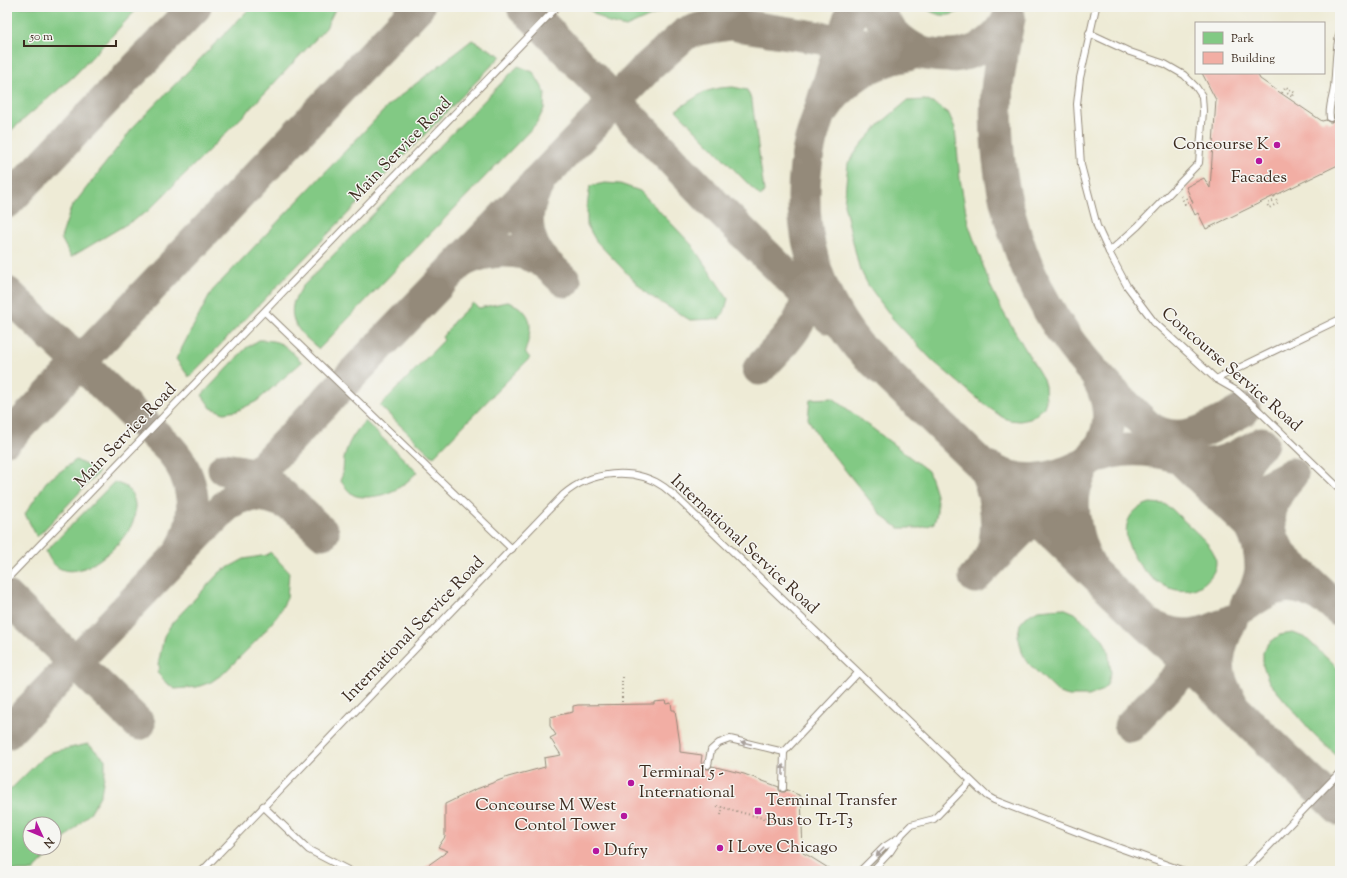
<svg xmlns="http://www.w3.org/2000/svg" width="1347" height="878" font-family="'Sorts Mill Goudy',serif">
<rect width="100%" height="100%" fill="#f6f6f2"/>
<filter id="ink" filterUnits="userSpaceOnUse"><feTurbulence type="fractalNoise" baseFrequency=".025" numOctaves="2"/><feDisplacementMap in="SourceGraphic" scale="8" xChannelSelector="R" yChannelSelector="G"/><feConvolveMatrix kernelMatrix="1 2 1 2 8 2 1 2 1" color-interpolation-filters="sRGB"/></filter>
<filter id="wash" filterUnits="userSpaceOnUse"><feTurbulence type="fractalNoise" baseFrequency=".012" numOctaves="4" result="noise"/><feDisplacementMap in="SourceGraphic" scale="16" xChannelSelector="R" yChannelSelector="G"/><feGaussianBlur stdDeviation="0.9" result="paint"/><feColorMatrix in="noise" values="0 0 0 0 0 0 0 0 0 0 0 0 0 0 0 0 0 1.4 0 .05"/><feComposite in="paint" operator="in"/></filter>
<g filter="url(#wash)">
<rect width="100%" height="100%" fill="#eeebd6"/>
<g fill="#82c984" stroke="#5e7a51" fill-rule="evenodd">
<path d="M7,7H139L74,76L7,134Z"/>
<path d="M251,7H336L326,28L245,114L147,212L71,257L61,238L71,208L135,125Z"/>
<path d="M585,7H671L626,27L609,23Z"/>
<path d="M924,7H966C951,18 939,18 924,7Z"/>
<path d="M472,40L501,56L189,377L176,359L212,291L391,103Z"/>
<path d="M518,66L533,72L545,92L544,109L540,117L535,125L319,349C304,336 287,324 294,301C296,297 300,292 302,287Z"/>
<path d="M733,87L747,90L752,101L764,191L761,197L676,110L704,92L719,88Z"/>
<path d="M925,100L935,104L949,114L955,128L960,179L968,223L990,285L1002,310L1043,379L1045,386L1046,401L1044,407L1038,413L1030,419L1020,421L1009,420L1002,417L984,404L933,361L893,319L868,285L859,267L844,204L848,163L861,145L880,124L907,101Z"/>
<path d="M605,183L620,184L640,191L691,244L728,299L724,313L719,319L690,320L647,294L596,241L587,225V206L590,186Z"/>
<path d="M508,302C512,304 517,305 520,308C536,318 529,338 525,352L530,358L498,390L433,457L380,406L444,340L442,337L449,329L453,322L473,303L479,308L502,303Z"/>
<path d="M259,340C283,340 285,346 302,362L257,401L237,411L224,413L211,408L202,395L246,348Z"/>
<path d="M833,398L928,471C935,489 941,505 934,523L928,526L919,528H899L884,518L820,439L808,419L810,399Z"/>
<path d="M365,421L417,472C404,487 388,496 368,497C362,497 357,497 352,494C348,491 343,484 340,480C344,475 343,465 344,459C347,443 355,432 365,421Z"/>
<path d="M76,460L99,472L37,537L25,514L46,482Z"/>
<path d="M114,482C118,484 124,485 127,488C132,492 134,499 135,504C135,510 135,517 133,522C121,550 63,598 46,551Z"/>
<path d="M1150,503L1164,504L1172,509C1179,516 1186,523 1194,530C1206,542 1225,557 1211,576C1170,629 1085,522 1150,503Z"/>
<path d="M270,552L289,572L287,598L278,615L260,637L224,673L211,682L197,687L175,689L164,681L157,672L160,667L158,665L164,636L172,623L220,572L244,559L267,555Z"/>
<path d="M1063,608L1075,613L1103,639L1108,650L1111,673L1107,685L1101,691L1089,696H1069L1059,693L1027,662L1022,652L1018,635L1020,624L1026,617L1038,610Z"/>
<path d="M1293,633L1306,638L1340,671V756L1339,758L1311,731L1269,682L1263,666V652L1269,643L1280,635Z"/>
<path d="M88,744L105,759V771L101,794L90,813L33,871H7V793L41,759L52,752ZM30,824H54V848H30Z"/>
</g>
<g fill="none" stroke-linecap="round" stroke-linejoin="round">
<g stroke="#948a7a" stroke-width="33">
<path d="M523,7L541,24L720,210L830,318"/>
<path d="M853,7L811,139C793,213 810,287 858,346L1340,810"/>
<path d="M875,7C885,27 900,43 920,52"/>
<path d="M1009,18C1004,42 999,66 997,90C991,185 1021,283 1081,357C1110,393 1145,423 1178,456C1231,508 1286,560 1340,611"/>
<path d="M825,108C844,78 873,61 908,55"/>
<path d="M539,182C528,202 523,220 532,243C534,250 540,256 543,262"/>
<path d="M7,202L195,7"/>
<path d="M462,261C487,249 519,246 544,262C551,268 558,275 565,281"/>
<path d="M7,293L170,449C195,477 200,518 181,550"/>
<path d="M759,369C785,341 811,320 808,278"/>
<path d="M1147,426C1180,451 1214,425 1244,410"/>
<path d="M7,439L418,7"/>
<path d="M1090,460C1117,446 1147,448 1176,456C1188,459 1194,465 1208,464C1227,463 1245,452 1262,443C1241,460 1232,486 1242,512C1244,517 1248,522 1251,527C1258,540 1261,555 1261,569C1260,583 1253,594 1246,605C1274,584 1292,580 1323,598"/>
<path d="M1084,465C1081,472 1077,480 1075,488C1070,510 1077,545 1089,564"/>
<path d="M983,467C995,485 999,521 995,542C994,550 990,557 986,565"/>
<path d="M989,468C1020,486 1050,481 1081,466"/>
<path d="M224,469C235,471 245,471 255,476C277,486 304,516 323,533"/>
<path d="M1216,490C1243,502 1268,487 1292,474C1268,500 1261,524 1282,556"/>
<path d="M225,507C245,486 277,496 298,510"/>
<path d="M975,577L1090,460C1093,455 1098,450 1101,445C1114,424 1109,398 1098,379"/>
<path d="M7,597L139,724"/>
<path d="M1150,625C1179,641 1203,636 1231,621C1216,650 1212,673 1231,702"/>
<path d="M1130,726L1204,649"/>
<path d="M7,733L648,67L685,34L699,29L730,24L926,54C937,56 949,57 960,55C982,51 1001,37 1009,17"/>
</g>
</g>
<g id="blocks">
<g fill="#f2aea4">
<path d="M1202,73H1257L1260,79L1322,121L1326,120L1329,122H1332L1334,119V116L1340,113V164L1206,229L1198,213L1195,215L1190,204L1193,203L1186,187L1204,178L1210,188L1216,100Z"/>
<path d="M665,701L666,704L671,703L672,710H675L680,744V752L702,755L701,763L704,764V767L707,769H710L712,766L744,774L779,787V790L781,792H785L787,790L801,796L803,853L809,856L833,871H420L448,851L438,847L445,837V804L474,790L508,777L545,767L544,758L561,755L550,738L556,735L550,726V717L573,712V706L578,705L654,704V702Z"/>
</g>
</g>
</g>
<g filter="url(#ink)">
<use href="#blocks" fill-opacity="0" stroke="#948a7a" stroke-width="1"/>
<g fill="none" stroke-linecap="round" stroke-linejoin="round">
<defs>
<g id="service">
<path d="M1096,7L1080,78L1077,104L1081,165L1097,226L1109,252L1127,286L1154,322L1216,379L1237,391L1253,405L1340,489"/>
<path d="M1089,33L1130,52L1165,64L1184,75L1196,87L1202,96L1203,111L1199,163L1138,226L1109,252"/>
<path d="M1330,118C1328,107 1333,98 1334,87C1336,69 1335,50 1340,31"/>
<path d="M265,312L512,549"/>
<path d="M1216,379L1340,319"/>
<path d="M7,579L557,7"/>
<path d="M708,765L711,750L719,743L730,739L784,752"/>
<path d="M783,788L784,752L858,673"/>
<path d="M263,806L309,850L350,871"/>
<path d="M202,871L563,495C590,471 634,466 664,487C668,490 672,494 676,497L987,796L994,800L1103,842L1184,871"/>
<path d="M860,871L884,847L898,838"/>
<path d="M872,871L890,852L902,834L911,825L934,819L971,781"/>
<path d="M1245,871L1340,772"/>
</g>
</defs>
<use href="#service" stroke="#948a7a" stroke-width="8"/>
<g stroke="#948a7a" stroke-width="2" stroke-dasharray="1 3" stroke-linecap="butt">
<path d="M1282,93L1286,87L1295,93L1292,97L1287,93"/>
<path d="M1181,196L1185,204L1188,202L1185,196"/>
<path d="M1273,201L1267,204L1269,208L1278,203L1274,196"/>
<path d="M622,677V705"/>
<path d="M717,806L766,819L769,811"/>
<path d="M721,815L723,807"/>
</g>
<use href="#service" stroke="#fff" stroke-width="6"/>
</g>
<defs><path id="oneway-solid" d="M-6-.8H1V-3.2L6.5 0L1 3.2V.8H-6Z"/></defs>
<g fill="#a79f9a">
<use href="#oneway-solid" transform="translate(746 743) rotate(-167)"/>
<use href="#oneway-solid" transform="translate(783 770) rotate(-89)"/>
<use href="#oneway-solid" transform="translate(880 852) rotate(134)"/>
</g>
</g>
<g fill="#b5179e" stroke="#f6f6f2" stroke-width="1.5">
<circle cx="1277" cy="145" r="4"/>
<circle cx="1259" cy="161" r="4"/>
<circle cx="631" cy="783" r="4"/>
<rect x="754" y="807" width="8" height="8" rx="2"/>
<circle cx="624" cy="816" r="4"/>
<circle cx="720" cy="848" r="4"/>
<circle cx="596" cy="851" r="4"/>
</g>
<g text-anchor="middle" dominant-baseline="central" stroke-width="3" stroke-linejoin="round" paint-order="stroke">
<g font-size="17" fill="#3b2a1e" stroke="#f6f6f2" text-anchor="start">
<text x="1269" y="145" text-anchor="end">Concourse K</text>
<text x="1259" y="178" text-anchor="middle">Facades</text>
<text x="639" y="773">Terminal 5 -<tspan x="639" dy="20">International</tspan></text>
<text x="766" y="801">Terminal Transfer<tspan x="766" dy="20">Bus to T1-T3</tspan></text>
<text x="616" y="806" text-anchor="end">Concourse M West<tspan x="616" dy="20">Contol Tower</tspan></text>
<text x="728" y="848">I Love Chicago</text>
<text x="604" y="851">Dufry</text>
</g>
<g font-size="17" fill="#3b2a1e" stroke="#f6f6f2">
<text transform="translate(401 150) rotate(-46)">Main Service Road</text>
<text transform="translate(1231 370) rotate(41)">Concourse Service Road</text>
<text transform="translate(126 436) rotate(-46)">Main Service Road</text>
<text transform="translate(744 545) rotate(43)">International Service Road</text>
<text transform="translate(414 630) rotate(-46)">International Service Road</text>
</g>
</g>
<rect width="1347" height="878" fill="none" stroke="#f6f6f2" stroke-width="24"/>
<rect x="1195" y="22" width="130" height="52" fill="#f6f6f2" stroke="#aba49d"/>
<rect x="1203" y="32" width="20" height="12" fill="#82c984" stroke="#aba49d"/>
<text x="1231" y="42" font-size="12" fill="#3b2a1e">Park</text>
<rect x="1203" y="52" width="20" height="12" fill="#f2aea4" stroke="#aba49d"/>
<text x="1231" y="62" font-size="12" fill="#3b2a1e">Building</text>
<g transform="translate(42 836) rotate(134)"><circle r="19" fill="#f6f6f2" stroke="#aba49d"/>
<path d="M0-3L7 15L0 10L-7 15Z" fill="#b5179e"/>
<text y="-6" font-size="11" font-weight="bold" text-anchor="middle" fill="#3b2a1e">N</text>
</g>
<path d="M24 40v6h92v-6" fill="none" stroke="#3b2a1e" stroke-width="2"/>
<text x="30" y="40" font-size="12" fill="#3b2a1e" stroke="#f6f6f2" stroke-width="3" paint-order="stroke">50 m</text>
</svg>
